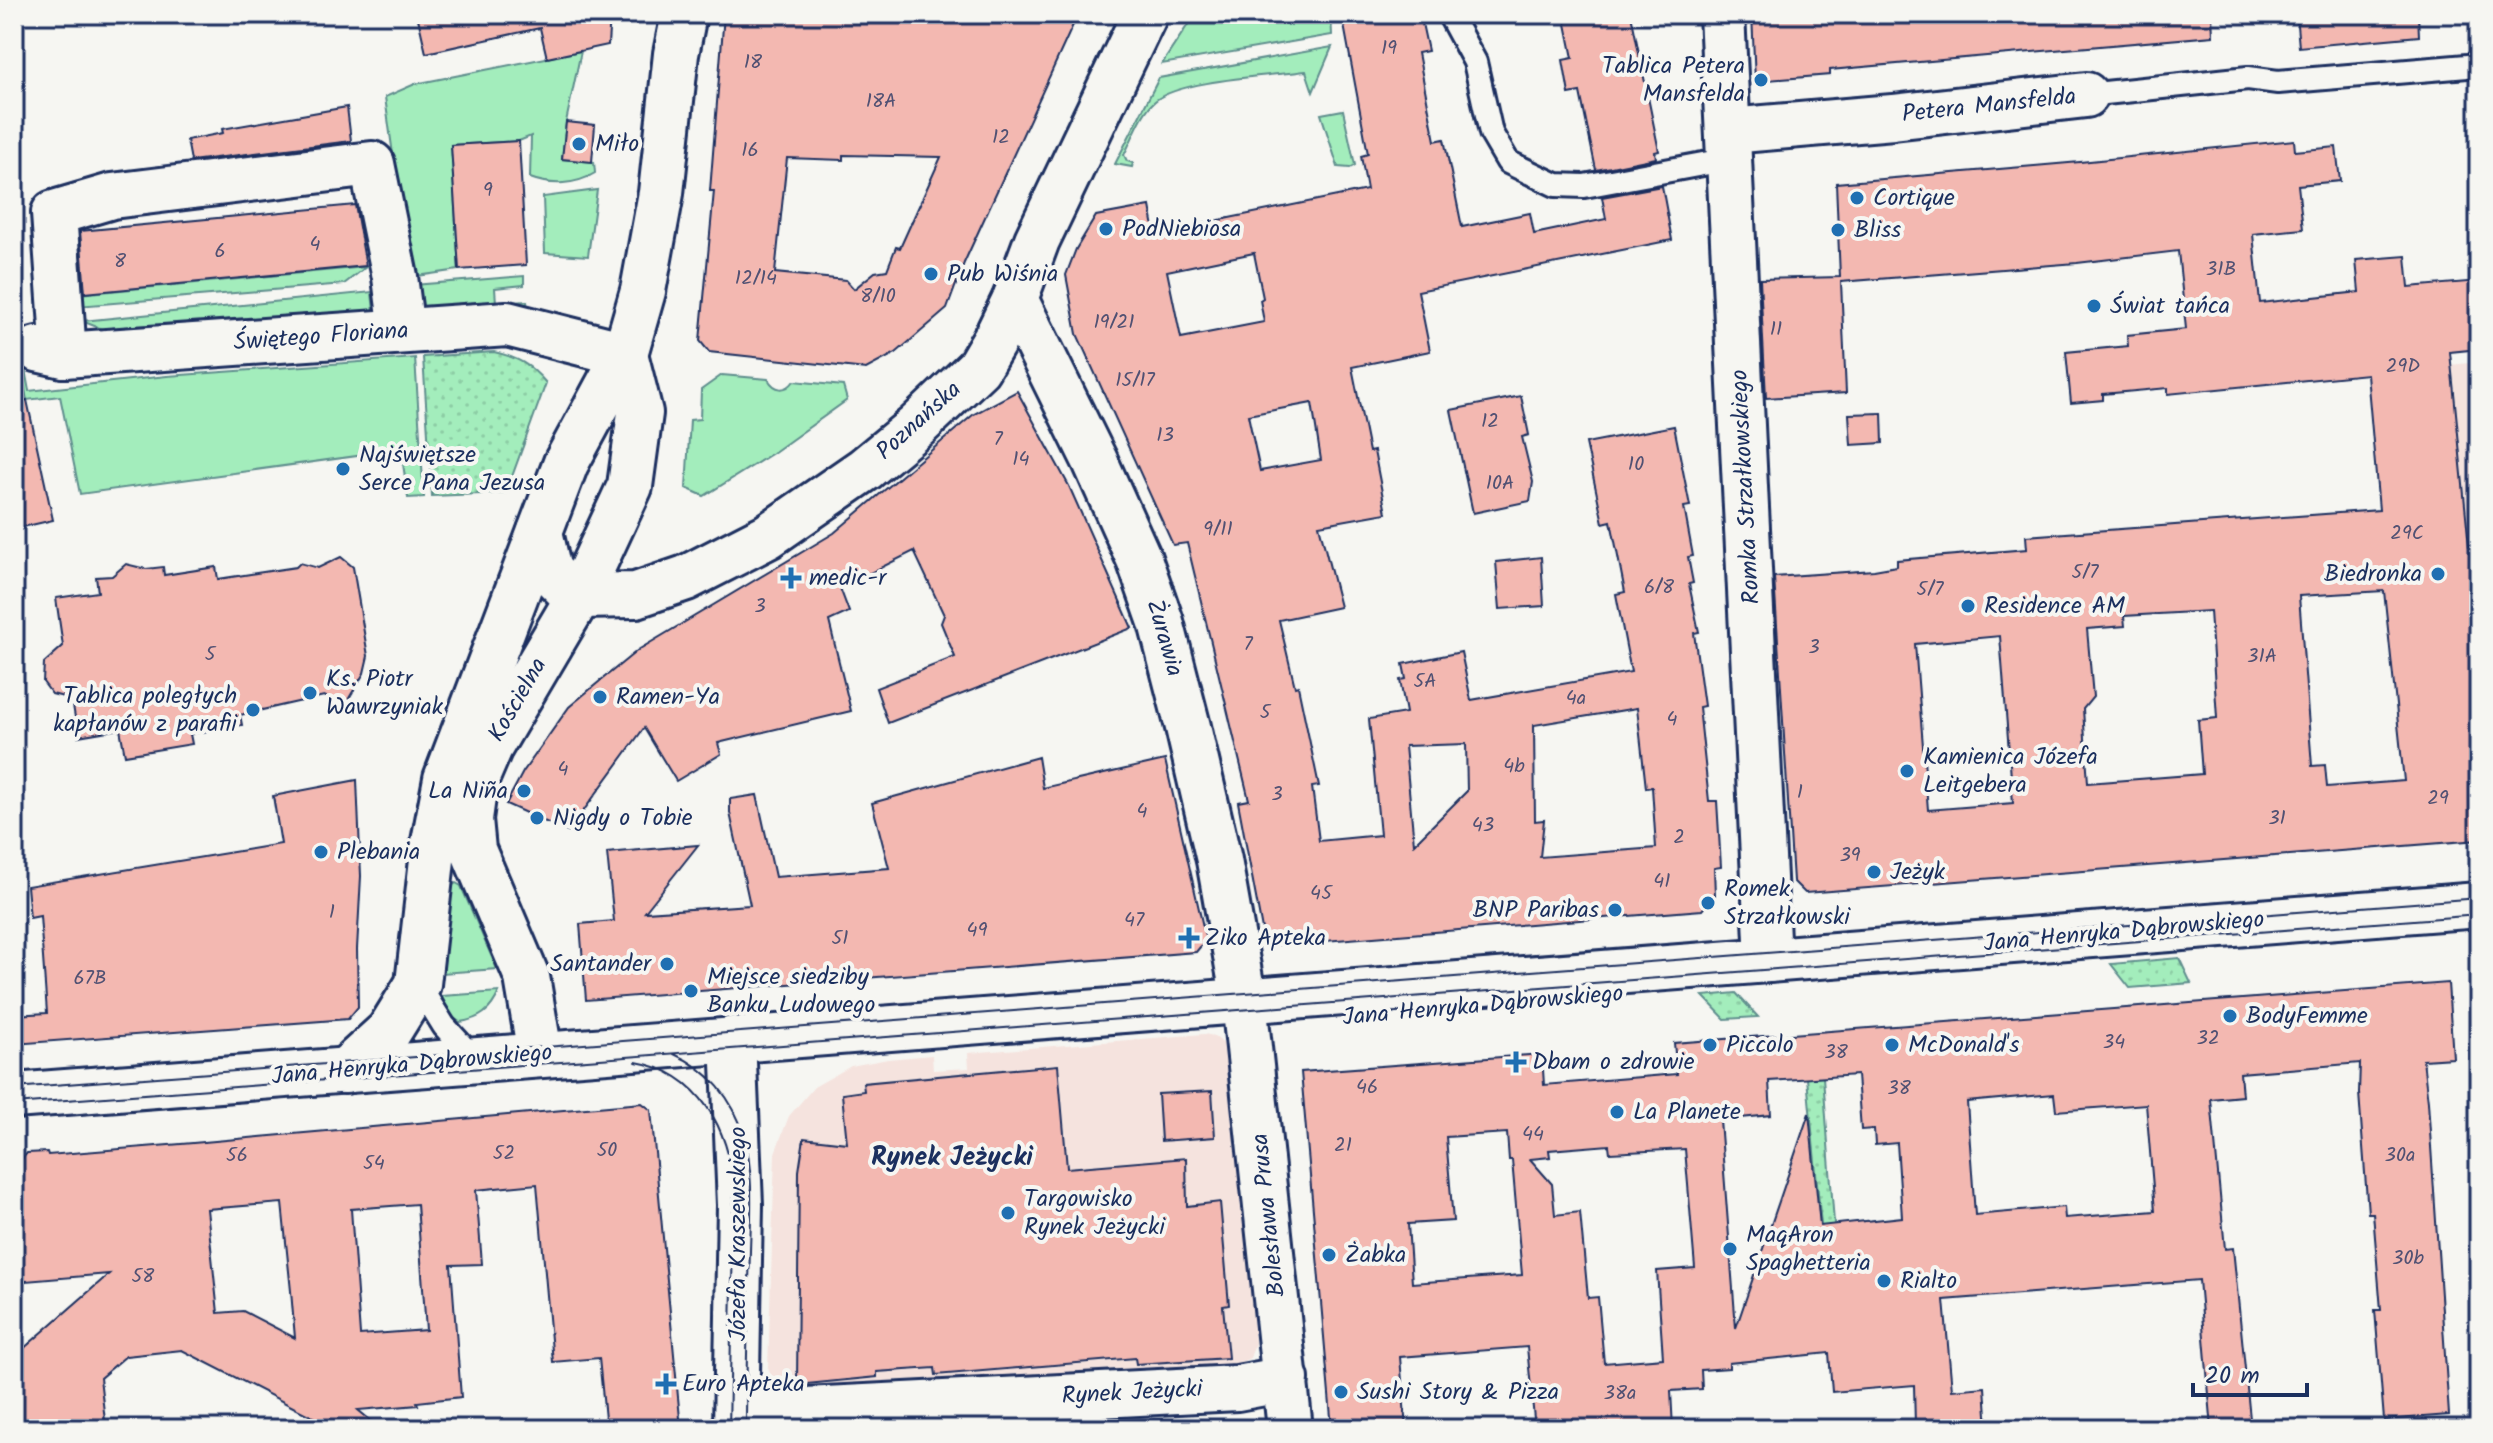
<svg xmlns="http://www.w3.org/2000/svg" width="2493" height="1443" font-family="Kalam,sans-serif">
<defs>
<pattern id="garden-dots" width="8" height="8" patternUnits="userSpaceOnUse" patternTransform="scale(2)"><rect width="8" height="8" fill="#a3edbc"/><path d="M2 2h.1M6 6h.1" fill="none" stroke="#8ccca4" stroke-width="1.8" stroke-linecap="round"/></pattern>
</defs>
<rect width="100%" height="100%" fill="#f6f6f2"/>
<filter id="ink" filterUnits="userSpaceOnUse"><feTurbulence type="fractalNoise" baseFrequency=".0125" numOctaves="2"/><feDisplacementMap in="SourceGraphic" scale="16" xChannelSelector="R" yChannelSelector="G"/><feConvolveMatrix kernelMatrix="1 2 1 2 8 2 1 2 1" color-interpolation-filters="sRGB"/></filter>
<g filter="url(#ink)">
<g fill="#f5e3de">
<path d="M2479,362V559L2460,561L2440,366Z"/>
<path d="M1204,1034L1214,1036L1227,1046L1235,1079L1255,1343L1250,1358L1235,1365L937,1383L785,1390L773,1382L768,1368L775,1153L789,1116L814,1087L851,1066L888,1059L932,1055L933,1070L969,1068L968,1053Z"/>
</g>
<g fill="#a3edbc" stroke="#5f8e8d" stroke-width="2">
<path d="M1195,14H1331L1332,35L1162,64Z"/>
<path d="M1332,47L1313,92L1306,71C1271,76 1179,80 1155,101C1141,113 1133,138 1124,155L1127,161L1133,163L1132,167L1115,164L1159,78Z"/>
<path d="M581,51L566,122L562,159L594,162L595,173C576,185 551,186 530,178L531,136L519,141L451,145L459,270L410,277L385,97L415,84Z"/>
<path d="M1343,110L1355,165L1350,168L1338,167L1321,114Z"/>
<path d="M597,190L588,256L545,253L543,197Z"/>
<path d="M366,267L344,284L78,306V294Z"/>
<path d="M524,276V285L495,288L496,303L527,301L528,312L404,321L401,286Z"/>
<path d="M372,292L374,312L112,333L82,321Z"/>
<path d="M415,358L424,497L408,498L401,450L80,494L60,396L27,400L21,371L14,372V365L24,364L29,391L167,376Z"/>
<path d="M722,375L768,379C775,391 786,392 794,381L843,386L847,400L773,453L704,496L686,488L690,420L700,419L701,390Z"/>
<path d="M456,883L461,886L497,969L442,973L452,886Z"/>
<path d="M499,992C491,1011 480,1019 460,1022L450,1016L442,996Z"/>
</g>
<g fill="url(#garden-dots)" stroke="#5f8e8d" stroke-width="2">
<path d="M494,352C517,357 531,365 546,383L506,493L432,496L423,357Z"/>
<path d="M2179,958L2191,983L2130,988L2111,964Z"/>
<path d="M1736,993L1758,1017L1725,1019L1703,996Z"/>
<path d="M1823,1077L1838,1276L1826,1277L1807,1078Z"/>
</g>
<g fill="#f3b8b1" stroke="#1b2f5e" stroke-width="2" fill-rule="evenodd">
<path d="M417,14H610L608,45L547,58L540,28L426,53Z"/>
<path d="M724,14H1078L964,263L947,309L896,353L866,369L709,352L700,341L714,191H710ZM843,155L941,157L900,248L896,247L887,270L875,272L854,289L846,280L775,273L787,158L843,160Z"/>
<path d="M1342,14H1420L1428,51L1418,53L1435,141L1444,139L1462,227L1530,213L1534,234L1606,219L1602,197L1662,186L1672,240L1418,291L1430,351L1352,367L1369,452L1374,451L1386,513L1319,525L1340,607L1279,620L1295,687L1298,686L1319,786L1312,787L1319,841L1380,835L1369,719L1406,713L1400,680L1406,679L1403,664L1461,652L1471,700L1631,672L1616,594L1625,592L1611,521L1603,523L1586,443L1674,426L1690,506L1684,507L1693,556L1688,557L1693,583L1689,584L1699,632L1694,633L1704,706L1699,707L1709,801H1717L1721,867L1714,868L1715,895L1702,910L1276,945L1263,935L1238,802L1249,800L1187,543L1173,545L1077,334L1066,275L1076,249L1096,216L1150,206L1155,233L1367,190L1361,156L1368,154ZM1254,253L1263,298L1260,300L1264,322L1181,338L1167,271ZM1312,403L1321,460L1260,471L1248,415ZM1637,708L1646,788L1652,787L1656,848L1540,857L1544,820L1535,821L1534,725ZM1466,744L1467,791L1414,844L1405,746Z"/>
<path d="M1564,14H1631L1659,151L1655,152L1656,158L1596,170L1580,92L1569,94L1563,60L1573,58Z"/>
<path d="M1752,14H2212L2213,36L1830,70V75L1755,81Z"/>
<path d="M2296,14H2418L2419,36L2299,47Z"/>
<path d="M347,107L351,141L191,161L187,140L223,133L222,129Z"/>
<path d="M566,122L595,125L592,162L562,159Z"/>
<path d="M2294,140L2295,151L2336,147L2340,181L2298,185L2303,229L2253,234L2260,303L2359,292L2356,260L2406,256L2409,287L2479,281V349L2450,352L2469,546L2479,545V840L1805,893L1793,881L1774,577L1874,570L1897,566V560L2027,549L2026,536L2379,510L2367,374L2168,394V388L2103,394V400L2071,403L2066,352L2128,346L2127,335L2186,329L2178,251L2077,263L1841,282L1846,393L1766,398L1760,279L1840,277L1836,183L2080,162ZM2384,591L2404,781L2327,787L2325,765L2312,766L2299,596ZM2210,611L2217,718L2198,720L2202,774L2088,783L2083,709L2093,697L2087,629L2125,626L2124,616ZM2000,636L2013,803L1928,810L1915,644Z"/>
<path d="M519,141L526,265L459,270L451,145Z"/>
<path d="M355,205L366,266L85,293L80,231Z"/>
<path d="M1017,391L1069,486L1132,628L888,723L876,688L955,657L941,623L944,615L914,551L840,588L849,612L829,621L851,711L718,743L721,754L676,781L644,728L568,832L506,804L523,772L569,707L600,681L638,650L834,533L974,414Z"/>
<path d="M1521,396L1529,435L1522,437L1533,482L1530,501L1473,513L1451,410Z"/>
<path d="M27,400L53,520L14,529V402Z"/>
<path d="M1882,413L1883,443L1851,445L1849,414Z"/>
<path d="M341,557L353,567L368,656L364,673L345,705L324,696L240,715L242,725L190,734L192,744L125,755L120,729L78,736L72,699L52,694L43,682L44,663L63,646L56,598L98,592L96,577L112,576L126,564L146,569L163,567L164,575L216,567L218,579L296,567L300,563L318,568Z"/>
<path d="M1541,557L1544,606L1500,609L1496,562Z"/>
<path d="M1038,757L1043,788L1165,760L1206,940L1196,952L586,1000L580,924L614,921L607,853L698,845L645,912L750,905L730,813V799L757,795L775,877L889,868L872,803Z"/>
<path d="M357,780L361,876L357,949L358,1007L348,1019L14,1044V1015L47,1013L40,916L30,918L27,886L281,844L273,796Z"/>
<path d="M2448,983L2453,1058L2423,1060L2428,1102L2449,1415L2384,1420L2375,1310H2381L2373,1213H2368L2359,1093L2360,1063L2240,1073L2242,1096L2211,1099L2225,1249L2233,1248L2251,1429H2212L2199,1280L1944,1300L1952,1390L1985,1387L1988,1429H1921L1920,1424L1915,1425L1914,1385L1832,1392L1829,1353L1729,1363V1368L1701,1370L1702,1389L1671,1391L1673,1429H1535L1527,1347L1400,1357L1406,1429H1332L1301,1072L1542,1054L1544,1085L1677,1074L1674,1043ZM1857,1075L1861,1130L1874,1129L1875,1145L1897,1143L1902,1217L1820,1226L1809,1113L1736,1328L1720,1120L1771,1115L1769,1081ZM2054,1094L2056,1111L2146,1104L2155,1211L2065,1218L2064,1207L1975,1215L1967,1102ZM1507,1133L1509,1160H1512L1522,1275L1412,1283L1408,1224L1453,1221L1446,1137ZM1609,1145L1610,1153L1685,1149L1695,1268L1657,1271L1663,1358L1604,1363L1598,1297L1588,1298L1580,1212L1555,1215L1552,1184L1530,1159L1550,1157L1549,1150Z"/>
<path d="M1058,1065L1067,1168L1186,1158L1187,1206L1220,1202L1229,1305L1223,1306L1228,1358L1136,1364L1135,1358L936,1375L935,1368L905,1370L877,1372V1377L797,1385L799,1171L804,1138L847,1143L842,1094L864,1091L863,1083Z"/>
<path d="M1212,1091L1215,1137L1161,1141L1158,1094Z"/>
<path d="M642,1103L651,1110L681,1429H606L599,1358L553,1362L537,1184L476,1190L482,1264L451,1265L461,1397L417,1402L418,1405L358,1410L381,1429H336L182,1350L126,1356L100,1378L106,1429H14V1357L109,1274L14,1282V1168L27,1153L47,1152L48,1155L193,1143ZM282,1203L291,1291L295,1338L243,1311L218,1313L207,1209ZM417,1204L426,1330L360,1335L351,1209Z"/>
</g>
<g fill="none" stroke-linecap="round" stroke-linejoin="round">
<defs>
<g id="lane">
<path d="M1449,14L1475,62L1491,133L1508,162L1556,185L1584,186L1730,159"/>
<path d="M2086,95L2248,78L2278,82L2479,65"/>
<path d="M418,984L444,1026L474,1059"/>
</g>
<g id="street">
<path d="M1722,14L1768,960"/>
<path d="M1729,131L1893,117L2086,95"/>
<path d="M1015,299L1095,461L1139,559L1161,622L1188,727L1219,860L1244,1001L1290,1429"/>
<path d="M37,349L64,355L507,324L625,354"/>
<path d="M64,355L54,213L112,196L372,164L395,277L402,331"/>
<path d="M540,532L549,571L567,589L579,596L636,595L686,578L768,536L865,469L916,427L978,368L998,334L1015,299L1037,240L1145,14"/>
<path d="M737,1410L786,1411L1237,1388L1286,1379"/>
</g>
<g id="secondary">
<path d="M733,1039L740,1205L736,1429"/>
<path d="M540,1054L527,977L473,850L470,819L475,782L490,747L579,596L630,486L640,413L625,354"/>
<path d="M345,1071L389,1031L418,984L434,842L446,779L566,463L625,354L643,291L661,193L676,54L684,14"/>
<path d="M14,1096L2479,905"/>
</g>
</defs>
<use href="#lane" stroke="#1b2f5e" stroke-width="28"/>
<use href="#street" stroke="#1b2f5e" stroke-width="50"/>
<use href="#secondary" stroke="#1b2f5e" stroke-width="50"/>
<use href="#lane" stroke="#f6f6f2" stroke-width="22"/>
<use href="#street" stroke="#f6f6f2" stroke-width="44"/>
<use href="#secondary" stroke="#f6f6f2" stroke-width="44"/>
<g stroke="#1b2f5e" stroke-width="2">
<path d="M674,1054C709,1069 733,1099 744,1135C754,1172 751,1214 750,1251C748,1310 746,1370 746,1429"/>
<path d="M636,1062C701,1073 729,1130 734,1190L729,1429"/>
<path d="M14,1088L2479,898"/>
<path d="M14,1104L2479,915"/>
</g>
</g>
</g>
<g fill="#1f6fb2" stroke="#f6f6f2" stroke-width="3">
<circle cx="1761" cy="80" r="8"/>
<circle cx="579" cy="144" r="8"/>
<circle cx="1857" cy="198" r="8"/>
<circle cx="1106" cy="229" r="8"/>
<circle cx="1838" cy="230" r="8"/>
<circle cx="931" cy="274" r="8"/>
<circle cx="2094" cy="306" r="8"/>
<circle cx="343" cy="469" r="8"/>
<circle cx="2438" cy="574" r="8"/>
<path d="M787 566h8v8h8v8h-8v8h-8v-8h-8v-8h8z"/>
<circle cx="1968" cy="606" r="8"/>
<circle cx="310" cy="693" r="8"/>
<circle cx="600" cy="697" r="8"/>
<circle cx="253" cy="710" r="8"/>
<circle cx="1907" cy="771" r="8"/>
<circle cx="524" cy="791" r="8"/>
<circle cx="537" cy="818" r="8"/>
<circle cx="321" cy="852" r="8"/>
<circle cx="1874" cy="872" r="8"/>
<circle cx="1708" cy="903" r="8"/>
<circle cx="1615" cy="910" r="8"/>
<path d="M1185 926h8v8h8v8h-8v8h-8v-8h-8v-8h8z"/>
<circle cx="667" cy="964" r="8"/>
<circle cx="691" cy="991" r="8"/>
<circle cx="2230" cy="1016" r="8"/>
<circle cx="1710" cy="1045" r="8"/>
<circle cx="1892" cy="1045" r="8"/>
<path d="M1512 1050h8v8h8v8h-8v8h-8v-8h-8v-8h8z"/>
<circle cx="1617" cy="1112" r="8"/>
<circle cx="1008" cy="1213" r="8"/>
<circle cx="1730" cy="1249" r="8"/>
<circle cx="1329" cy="1255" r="8"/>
<circle cx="1884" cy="1281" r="8"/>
<path d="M662 1372h8v8h8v8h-8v8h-8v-8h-8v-8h8z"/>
<circle cx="1341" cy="1392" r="8"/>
</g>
<g text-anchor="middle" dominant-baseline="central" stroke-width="8" stroke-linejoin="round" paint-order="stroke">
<g font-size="20" fill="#515173">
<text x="1389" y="49">19</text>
<text x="753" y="63">18</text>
<text x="881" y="102">18A</text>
<text x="1001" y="138">12</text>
<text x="750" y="151">16</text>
<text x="488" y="191">9</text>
<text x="315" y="245">4</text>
<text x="220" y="252">6</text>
<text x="120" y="262">8</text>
<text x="2221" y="270">31B</text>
<text x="756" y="279">12/14</text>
<text x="878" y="297">8/10</text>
<text x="1114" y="323">19/21</text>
<text x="1776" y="330">11</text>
<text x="2403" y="367">29D</text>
<text x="1135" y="381">15/17</text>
<text x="1490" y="422">12</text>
<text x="1165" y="436">13</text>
<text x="998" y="440">7</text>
<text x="1021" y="460">14</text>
<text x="1636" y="465">10</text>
<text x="1500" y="484">10A</text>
<text x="1218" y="530">9/11</text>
<text x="2407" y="534">29C</text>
<text x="2085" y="573">5/7</text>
<text x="1659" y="588">6/8</text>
<text x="1930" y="590">5/7</text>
<text x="760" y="607">3</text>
<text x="1248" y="645">7</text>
<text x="1814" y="648">3</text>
<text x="210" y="655">5</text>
<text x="2262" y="657">31A</text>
<text x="1425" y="682">5A</text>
<text x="1576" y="699">4a</text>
<text x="1265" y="713">5</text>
<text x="1672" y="720">4</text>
<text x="1514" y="767">4b</text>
<text x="563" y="770">4</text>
<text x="1800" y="793">1</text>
<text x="1277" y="795">3</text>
<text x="2438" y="799">29</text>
<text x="1142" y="812">4</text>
<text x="2277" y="819">31</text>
<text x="1483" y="826">43</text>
<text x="1679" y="838">2</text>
<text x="1850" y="856">39</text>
<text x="1662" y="882">41</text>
<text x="1321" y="894">45</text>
<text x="332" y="913">1</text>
<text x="1134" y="921">47</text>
<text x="977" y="931">49</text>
<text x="840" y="939">51</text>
<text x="90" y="979">67B</text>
<text x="2208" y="1039">32</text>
<text x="2114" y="1043">34</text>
<text x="1836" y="1053">38</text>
<text x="1367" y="1088">46</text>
<text x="1899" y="1089">38</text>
<text x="1533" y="1135">44</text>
<text x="1343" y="1146">21</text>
<text x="607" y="1151">50</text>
<text x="504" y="1154">52</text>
<text x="237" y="1156">56</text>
<text x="2400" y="1156">30a</text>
<text x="374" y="1164">54</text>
<text x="2408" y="1259">30b</text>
<text x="143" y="1277">58</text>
<text x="1620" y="1394">38a</text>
</g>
<g font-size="24" fill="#1b2f5e" stroke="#f6f6f2" text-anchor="start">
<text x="1745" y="66" text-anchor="end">Tablica Petera<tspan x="1745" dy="28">Mansfelda</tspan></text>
<text x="595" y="144">Miło</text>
<text x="1873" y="198">Cortique</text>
<text x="1122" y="229">PodNiebiosa</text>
<text x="1854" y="230">Bliss</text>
<text x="947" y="274">Pub Wiśnia</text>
<text x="2110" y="306">Świat tańca</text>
<text x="359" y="455">Najświętsze<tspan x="359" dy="28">Serce Pana Jezusa</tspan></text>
<text x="2422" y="574" text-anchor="end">Biedronka</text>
<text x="809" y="578">medic-r</text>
<text x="1984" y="606">Residence AM</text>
<text x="326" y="679">Ks. Piotr<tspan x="326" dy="28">Wawrzyniak</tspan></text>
<text x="237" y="696" text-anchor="end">Tablica poległych<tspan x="237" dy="28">kapłanów z parafii</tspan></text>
<text x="616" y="697">Ramen-Ya</text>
<text x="1923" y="757">Kamienica Józefa<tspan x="1923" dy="28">Leitgebera</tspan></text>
<text x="508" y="791" text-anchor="end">La Niña</text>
<text x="553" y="818">Nigdy o Tobie</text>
<text x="337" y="852">Plebania</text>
<text x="1890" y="872">Jeżyk</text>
<text x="1724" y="889">Romek<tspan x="1724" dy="28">Strzałkowski</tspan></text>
<text x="1599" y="910" text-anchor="end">BNP Paribas</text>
<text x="1205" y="938">Ziko Apteka</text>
<text x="651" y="964" text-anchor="end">Santander</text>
<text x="707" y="977">Miejsce siedziby<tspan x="707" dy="28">Banku Ludowego</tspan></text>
<text x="2246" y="1016">BodyFemme</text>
<text x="1726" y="1045">Piccolo</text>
<text x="1908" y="1045">McDonald's</text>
<text x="1532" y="1062">Dbam o zdrowie</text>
<text x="1633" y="1112">La Planete</text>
<text x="1024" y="1199">Targowisko<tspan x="1024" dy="28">Rynek Jeżycki</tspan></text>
<text x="1746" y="1235">MaqAron<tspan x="1746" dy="28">Spaghetteria</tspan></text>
<text x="1345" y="1255">Żabka</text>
<text x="1900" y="1281">Rialto</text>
<text x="682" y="1384">Euro Apteka</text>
<text x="1357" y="1392">Sushi Story &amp; Pizza</text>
</g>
<g font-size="24" fill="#1b2f5e" stroke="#f6f6f2">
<text transform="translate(1989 106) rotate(-6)">Petera Mansfelda</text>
<text transform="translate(321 337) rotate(-4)">Świętego Floriana</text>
<text transform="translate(919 421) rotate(-42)">Poznańska</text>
<text transform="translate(1746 487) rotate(-93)">Romka Strzałkowskiego</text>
<text transform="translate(1164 638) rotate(74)">Żurawia</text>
<text transform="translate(518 700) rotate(-60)">Kościelna</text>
<text transform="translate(2124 932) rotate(-5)">Jana Henryka Dąbrowskiego</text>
<text transform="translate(1483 1006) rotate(-5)">Jana Henryka Dąbrowskiego</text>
<text transform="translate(412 1065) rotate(-5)">Jana Henryka Dąbrowskiego</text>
<text transform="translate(1269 1215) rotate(-96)">Bolesława Prusa</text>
<text transform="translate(738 1234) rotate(-90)">Józefa Kraszewskiego</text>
<text transform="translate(1132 1393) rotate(-3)">Rynek Jeżycki</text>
</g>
<g font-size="26" font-weight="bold" fill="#1b2f5e" stroke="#f6f6f2">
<text x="952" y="1158">Rynek Jeżycki</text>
</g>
</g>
<rect width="2493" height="1443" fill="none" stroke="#f6f6f2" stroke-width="48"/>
<rect x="24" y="24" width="2445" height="1395" fill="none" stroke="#1b2f5e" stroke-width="3" filter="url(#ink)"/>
<path d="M2193 1383v12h114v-12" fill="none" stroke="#1b2f5e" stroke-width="4"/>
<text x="2205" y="1383" font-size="24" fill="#1b2f5e" stroke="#f6f6f2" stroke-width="6" paint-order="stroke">20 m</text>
</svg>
